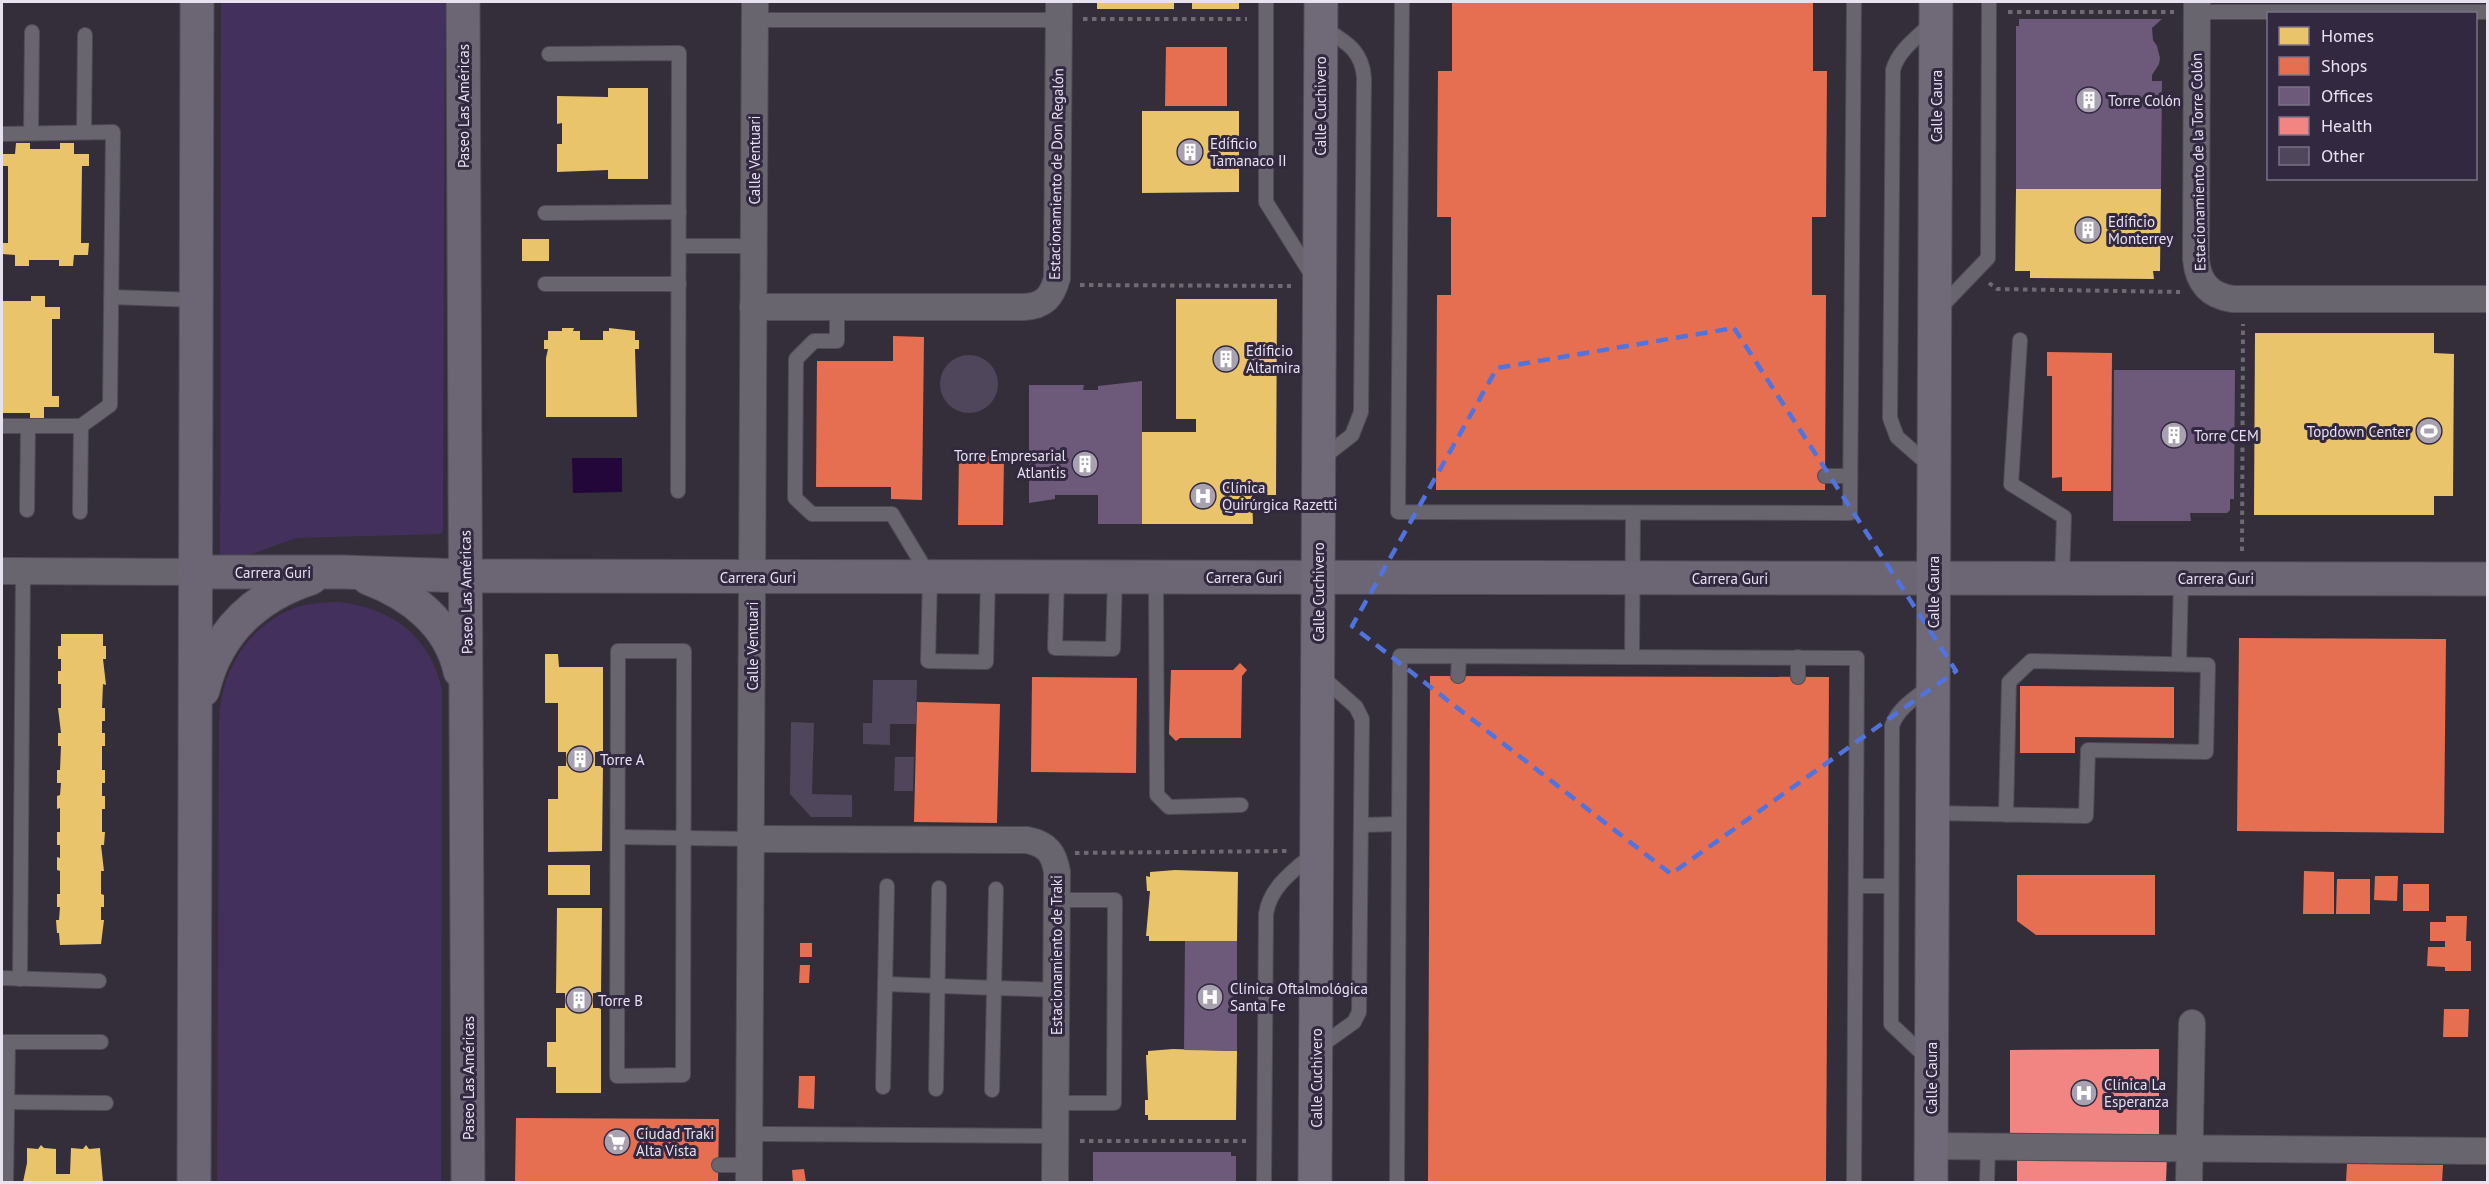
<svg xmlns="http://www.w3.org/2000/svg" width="2489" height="1184" font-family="'PT Sans',sans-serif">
<rect width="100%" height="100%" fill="#332e3a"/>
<g fill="#44305d">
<path d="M221,2H445L443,531L441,534L296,538L244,557L224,559L220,554Z"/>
<path d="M338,602C391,608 429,634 442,689L441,1182H217L219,720C221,673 246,628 292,609C306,603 323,603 338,602Z"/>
</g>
<path fill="#23073b" d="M572,458H622V492L573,493Z"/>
<g fill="#e9c46a">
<rect x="1097" y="2" width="77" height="7"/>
<rect x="1192" y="2" width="47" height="7"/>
<path d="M608,88H648V179H608V170L557,172V144H562V123L557,124V96L608,97Z"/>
<path d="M1142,111H1239V192L1142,193Z"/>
<path d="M16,143H30V149H60V143H74V154H89V166H82L81,243H89L88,255H74L73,266H59V260H29V266H15V255L2,254V243H8V166H2V154H15Z"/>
<path d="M2016,189H2161L2160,271H2153L2154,279L2030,278V271H2015Z"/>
<rect x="522" y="239" width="27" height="22"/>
<path d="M31,296H45V307H60V319H52V396H59V407H44V419H30V413H2V301H31Z"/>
<path d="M1176,299H1277L1276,495H1252L1253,524H1142V432H1196V419H1176Z"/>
<path d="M562,328H574L573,331H580V340H603V331H609V328L635,331V340H639V349H635L637,417H546V358L548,349H544V340H548V331H562Z"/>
<path d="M2255,333H2434V353L2454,354L2453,496H2434V515H2254Z"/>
<path d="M61,634H103V646H106V659H103L106,685L103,684L102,708H105V721H102V733H105V746H102V770H105V783H102V796H105V809H102V832H105L104,845H101L104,871H101V894L104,895V907H101V920H104L101,944L60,945L59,933H57L56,920H59L60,907H57V894H60V871L57,870V857L60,858V845H57V832H60V808L57,809V796L60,795L61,783H57V770H60L61,746H58V733H61L58,708H61V684H58V671H61V659H58V646H61Z"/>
<path d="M545,654H558L559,667H603V752H595V766H603L602,851L548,852V799H558V766H566V752H558V703H545Z"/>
<rect x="548" y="865" width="42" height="30"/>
<path d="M1175,870L1238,872L1237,941H1149V936H1146L1150,891H1147L1146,876L1150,877V872Z"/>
<path d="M557,908H602L601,993H593V1008H601V1093H556V1067H547V1042H556V1008H565V993H556Z"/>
<path d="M1173,1049L1237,1051L1236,1120H1148V1115H1145V1100H1148L1146,1055H1148V1051Z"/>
<path d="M41,1145L44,1148L56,1149V1174H70L71,1148L83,1149L86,1145L89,1149L100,1148L103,1182H23L27,1163V1148L38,1149Z"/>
</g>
<g fill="#e76f51">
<path d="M1452,2H1813V71H1827L1826,217H1812V295H1826L1825,490H1436L1437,295H1451V217H1437L1438,71H1452Z"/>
<path d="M1166,47H1227V106H1165Z"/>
<path d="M893,336L924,337L922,500L891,499V487H816L817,361H893Z"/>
<path d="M2047,352L2112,353L2111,491H2062V477L2052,478V376H2047Z"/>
<path d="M959,455L1004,456L1003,525H958Z"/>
<path d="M2239,638L2446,639L2444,833L2237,831Z"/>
<path d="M1240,663L1247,670L1242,676L1241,738H1180L1176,741L1169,734L1171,670H1233Z"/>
<path d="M1430,676L1829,677L1826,1182H1428Z"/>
<path d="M1032,677L1137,678L1136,773L1031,772Z"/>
<path d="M2020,686L2174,687V738L2075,737V753H2020Z"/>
<path d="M917,702L1000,704L997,823L914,822Z"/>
<path d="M2304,871L2334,872V914H2303Z"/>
<path d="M2017,875H2155V935H2036L2017,921Z"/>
<path d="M2375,876H2398L2397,901L2374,900Z"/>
<path d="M2337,879H2370V914H2336Z"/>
<rect x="2403" y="884" width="26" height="27"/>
<path d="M2446,916H2467L2466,941H2471V971H2445V967L2427,966L2428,947H2445V941H2430V922H2446Z"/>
<rect x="800" y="943" width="12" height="14"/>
<path d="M800,965H810L809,983H799Z"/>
<path d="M2444,1009H2469L2468,1037H2443Z"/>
<path d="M799,1076H815L814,1109L798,1108Z"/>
<path d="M516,1118L719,1119L718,1182H515Z"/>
<path d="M2347,1164L2443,1165L2442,1182H2346Z"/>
<path d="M804,1169L806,1182H793L792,1170Z"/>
</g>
<g fill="#6d597a">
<path d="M2019,19H2162L2152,28L2153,40L2157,46L2160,58L2159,64L2152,75V81H2162L2161,189H2016V26H2019Z"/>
<path d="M2114,370H2235L2234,499H2230V510L2227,513H2190L2191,521H2113Z"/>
<path d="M1142,381V524H1098V495H1055V499L1029,503V385H1084L1083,390H1098V386Z"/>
<path d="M1185,941H1237V1051L1184,1050Z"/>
<path d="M1093,1152H1231V1156H1236V1182H1093Z"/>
</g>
<g fill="#f28482">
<path d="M2159,1049V1137H2010V1050Z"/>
<path d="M2017,1155H2167L2166,1182H2017Z"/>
</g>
<g fill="#50465b">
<circle cx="969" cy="384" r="29"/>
<path d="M873,680H917L916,724H890V745L863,744V723H872Z"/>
<path d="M791,722L814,723L812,794L852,795V817H811L790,794Z"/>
<path d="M895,757H914L913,791H894Z"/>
</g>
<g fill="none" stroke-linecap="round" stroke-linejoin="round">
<defs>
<g id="lane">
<path d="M1266,2V202L1313,277"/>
<path d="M1402,2L1398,512L1850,513L1854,2"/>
<path d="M2197,12H2488"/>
<path d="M755,20H1059"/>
<path d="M549,54L679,53L678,491"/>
<path d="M84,132L85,35"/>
<path d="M31,133L32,32"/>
<path d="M2,134L113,132L110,405L81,426H2"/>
<path d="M545,213L679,212"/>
<path d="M679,246H753"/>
<path d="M545,284H679"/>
<path d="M111,297L196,300"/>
<path d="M837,307V341H814L796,359L795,498L812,514H892L930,577L928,661L986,662L988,577"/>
<path d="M1940,308L1988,258L1989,2"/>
<path d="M2020,340L2011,484L2064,517L2062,578"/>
<path d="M1320,460L1352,435L1361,412L1364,78C1362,49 1344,41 1322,27"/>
<path d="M1930,466L1897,437L1890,418L1893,70C1898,50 1919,36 1933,22"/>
<path d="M1825,476H1850"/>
<path d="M27,510L28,426"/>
<path d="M80,512L81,426"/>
<path d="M1057,577L1055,648L1113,649L1115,577"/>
<path d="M1156,577L1157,795L1169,807L1241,805"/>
<path d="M618,651H684L683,1075L617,1076Z"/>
<path d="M1632,657L1633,513"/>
<path d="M2179,664L2181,578"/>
<path d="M1458,676L1459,657"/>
<path d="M1798,677V657"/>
<path d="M1933,813L2086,816L2088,750L2206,752L2208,665L2031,661L2009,682L2006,815"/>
<path d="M1361,825L1399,824"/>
<path d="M618,837L751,839"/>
<path d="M1856,886H1890"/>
<path d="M2,978L99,981"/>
<path d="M20,979L23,572"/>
<path d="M885,984L1057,990"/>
<path d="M2,1042H101"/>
<path d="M1319,1047L1354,1022L1359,1012L1362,719L1356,707L1321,676"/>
<path d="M1927,1058L1891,1024L1892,726C1897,709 1915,698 1929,687"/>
<path d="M883,1087L887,886"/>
<path d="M936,1089L939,888"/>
<path d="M992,1090L996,889"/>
<path d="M2,1102L106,1103"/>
<path d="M1056,1103H1114L1115,900H1057"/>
<path d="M749,1134L1055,1136"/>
<path d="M719,1165H749"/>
<path d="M6,1182L8,1042"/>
<path d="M1264,1182L1266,914C1270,887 1293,871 1313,854"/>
<path d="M1397,1182L1400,656L1857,658L1854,1182"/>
<path d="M1987,1182L1988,1146"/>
</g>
<g id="street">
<path d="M2197,2L2196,259C2198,283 2210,296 2233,299H2488"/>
<path d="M753,307H1024C1044,306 1052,297 1057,278L1059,2"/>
<path d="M2,571L196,572"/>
<path d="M751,839L1027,840C1047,844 1054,853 1057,872L1055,1182"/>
<path d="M1931,1146L2488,1151"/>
<path d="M749,1182L755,2"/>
<path d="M2189,1182L2192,1023"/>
</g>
<g id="secondary">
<path d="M463,2L468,1182"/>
<path d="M196,572H343L465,576L2488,579"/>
<path d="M368,578C411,594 450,624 460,671"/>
<path d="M203,690C217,631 256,596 311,578"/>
<path d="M194,1182L197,2"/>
</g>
<g id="primary">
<path d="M1315,1182L1321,2"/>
<path d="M1931,1182L1936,2"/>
</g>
</defs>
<use href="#lane" stroke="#504b56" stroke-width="16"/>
<use href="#street" stroke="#504b56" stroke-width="28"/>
<use href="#secondary" stroke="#504b56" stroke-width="35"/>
<use href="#primary" stroke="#504b56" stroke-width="35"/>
<g stroke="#6d6a72" stroke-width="4" stroke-dasharray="4.5 4.5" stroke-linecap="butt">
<path d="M2008,12H2174"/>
<path d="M1083,19H1247"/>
<path d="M1989,283L1997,289L2180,292"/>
<path d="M1080,285L1291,286"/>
<path d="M2242,551L2243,324"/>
<path d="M1075,853L1287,851"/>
<path d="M1080,1141H1246"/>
</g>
<use href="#lane" stroke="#69656f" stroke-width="14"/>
<use href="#street" stroke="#69656f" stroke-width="26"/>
<use href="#secondary" stroke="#6c6674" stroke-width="33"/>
<use href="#primary" stroke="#6f6978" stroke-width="33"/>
</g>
<path fill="none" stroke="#5073de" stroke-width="4.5" stroke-dasharray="12 8" stroke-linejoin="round" d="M1734,328L1956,671L1671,874L1352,626L1497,368Z"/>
<defs>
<symbol id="building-disc" viewBox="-11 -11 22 22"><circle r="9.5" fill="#a8a2b0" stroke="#322840"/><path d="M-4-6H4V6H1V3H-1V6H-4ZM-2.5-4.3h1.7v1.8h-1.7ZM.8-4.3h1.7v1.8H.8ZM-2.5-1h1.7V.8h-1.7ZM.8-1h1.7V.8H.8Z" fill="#fff"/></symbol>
<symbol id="stadium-disc" viewBox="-11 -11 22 22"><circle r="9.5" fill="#a8a2b0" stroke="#322840"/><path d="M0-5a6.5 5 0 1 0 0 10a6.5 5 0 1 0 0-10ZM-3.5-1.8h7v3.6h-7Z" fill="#fff"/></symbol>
<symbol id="hospital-disc" viewBox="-11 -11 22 22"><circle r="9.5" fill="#a8a2b0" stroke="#322840"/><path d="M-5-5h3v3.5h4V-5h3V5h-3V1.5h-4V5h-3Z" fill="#fff"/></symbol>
<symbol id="supermarket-disc" viewBox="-11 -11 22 22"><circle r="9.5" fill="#a8a2b0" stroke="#322840"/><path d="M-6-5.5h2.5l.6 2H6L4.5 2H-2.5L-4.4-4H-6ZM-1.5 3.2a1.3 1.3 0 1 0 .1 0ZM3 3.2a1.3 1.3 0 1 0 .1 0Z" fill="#fff"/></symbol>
</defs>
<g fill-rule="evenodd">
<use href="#building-disc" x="2074" y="85" width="30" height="30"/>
<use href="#building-disc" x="1175" y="137" width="30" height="30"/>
<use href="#building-disc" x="2073" y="215" width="30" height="30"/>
<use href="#building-disc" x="1211" y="344" width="30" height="30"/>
<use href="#stadium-disc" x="2414" y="416" width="30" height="30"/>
<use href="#building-disc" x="2159" y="420" width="30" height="30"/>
<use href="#building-disc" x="1070" y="449" width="30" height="30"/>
<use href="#hospital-disc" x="1188" y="481" width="30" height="30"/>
<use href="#building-disc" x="565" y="744" width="30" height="30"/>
<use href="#hospital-disc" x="1195" y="982" width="30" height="30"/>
<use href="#building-disc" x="564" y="985" width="30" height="30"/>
<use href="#hospital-disc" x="2069" y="1078" width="30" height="30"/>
<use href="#supermarket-disc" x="602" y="1127" width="30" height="30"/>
</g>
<g text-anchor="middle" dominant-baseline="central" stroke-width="6" stroke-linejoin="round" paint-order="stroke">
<g font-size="15" fill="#e7e1f0" stroke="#322840" text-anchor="start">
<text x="2108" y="100">Torre Colón</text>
<text x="1210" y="143">Edificio<tspan x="1210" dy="17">Tamanaco II</tspan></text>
<text x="2108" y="221">Edificio<tspan x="2108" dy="17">Monterrey</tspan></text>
<text x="1246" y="350">Edificio<tspan x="1246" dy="17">Altamira</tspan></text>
<text x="2410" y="431" text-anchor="end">Topdown Center</text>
<text x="2194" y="435">Torre CEM</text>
<text x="1066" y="455" text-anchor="end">Torre Empresarial<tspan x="1066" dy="17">Atlantis</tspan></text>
<text x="1222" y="487">Clínica<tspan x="1222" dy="17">Quirúrgica Razetti</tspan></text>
<text x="600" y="759">Torre A</text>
<text x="1230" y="988">Clínica Oftalmológica<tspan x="1230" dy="17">Santa Fe</tspan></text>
<text x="598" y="1000">Torre B</text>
<text x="2104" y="1084">Clínica La<tspan x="2104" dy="17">Esperanza</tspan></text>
<text x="636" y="1133">Ciudad Traki<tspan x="636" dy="17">Alta Vista</tspan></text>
</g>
<g font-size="15" fill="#e7e1f0" stroke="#322840">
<text transform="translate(463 106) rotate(-90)">Paseo Las Américas</text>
<text transform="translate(1320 106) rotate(-90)">Calle Cuchivero</text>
<text transform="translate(1936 106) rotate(-90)">Calle Caura</text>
<text transform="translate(754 160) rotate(-90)">Calle Ventuari</text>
<text transform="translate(2198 162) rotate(-91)">Estacionamiento de la Torre Colón</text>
<text transform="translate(1056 174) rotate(-89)">Estacionamiento de Don Regalón</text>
<text x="273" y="572">Carrera Guri</text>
<text x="758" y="577">Carrera Guri</text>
<text x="1244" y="577">Carrera Guri</text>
<text x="1730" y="578">Carrera Guri</text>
<text x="2216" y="578">Carrera Guri</text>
<text transform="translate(466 592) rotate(-91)">Paseo Las Américas</text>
<text transform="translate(1318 592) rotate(-90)">Calle Cuchivero</text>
<text transform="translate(1933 592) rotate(-90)">Calle Caura</text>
<text transform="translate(752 646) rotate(-90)">Calle Ventuari</text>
<text transform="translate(1056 955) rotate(-90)">Estacionamiento de Traki</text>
<text transform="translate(468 1078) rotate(-90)">Paseo Las Américas</text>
<text transform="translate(1316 1078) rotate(-90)">Calle Cuchivero</text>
<text transform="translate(1931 1078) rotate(-90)">Calle Caura</text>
</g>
</g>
<rect width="2489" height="1184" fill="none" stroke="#e7e1f0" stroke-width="6"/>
<rect x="2267" y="12" width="210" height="168" fill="#322840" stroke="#7a7286" stroke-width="1.5"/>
<rect x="2279" y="27" width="30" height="18" fill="#e9c46a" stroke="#7a7286" stroke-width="1.5"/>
<text x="2321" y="42" font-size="18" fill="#e7e1f0">Homes</text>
<rect x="2279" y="57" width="30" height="18" fill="#e76f51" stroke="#7a7286" stroke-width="1.5"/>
<text x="2321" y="72" font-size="18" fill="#e7e1f0">Shops</text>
<rect x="2279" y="87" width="30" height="18" fill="#6d597a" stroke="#7a7286" stroke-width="1.5"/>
<text x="2321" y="102" font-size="18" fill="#e7e1f0">Offices</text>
<rect x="2279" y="117" width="30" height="18" fill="#f28482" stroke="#7a7286" stroke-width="1.5"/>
<text x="2321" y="132" font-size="18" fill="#e7e1f0">Health</text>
<rect x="2279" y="147" width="30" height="18" fill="#50465b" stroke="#7a7286" stroke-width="1.5"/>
<text x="2321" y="162" font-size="18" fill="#e7e1f0">Other</text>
</svg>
